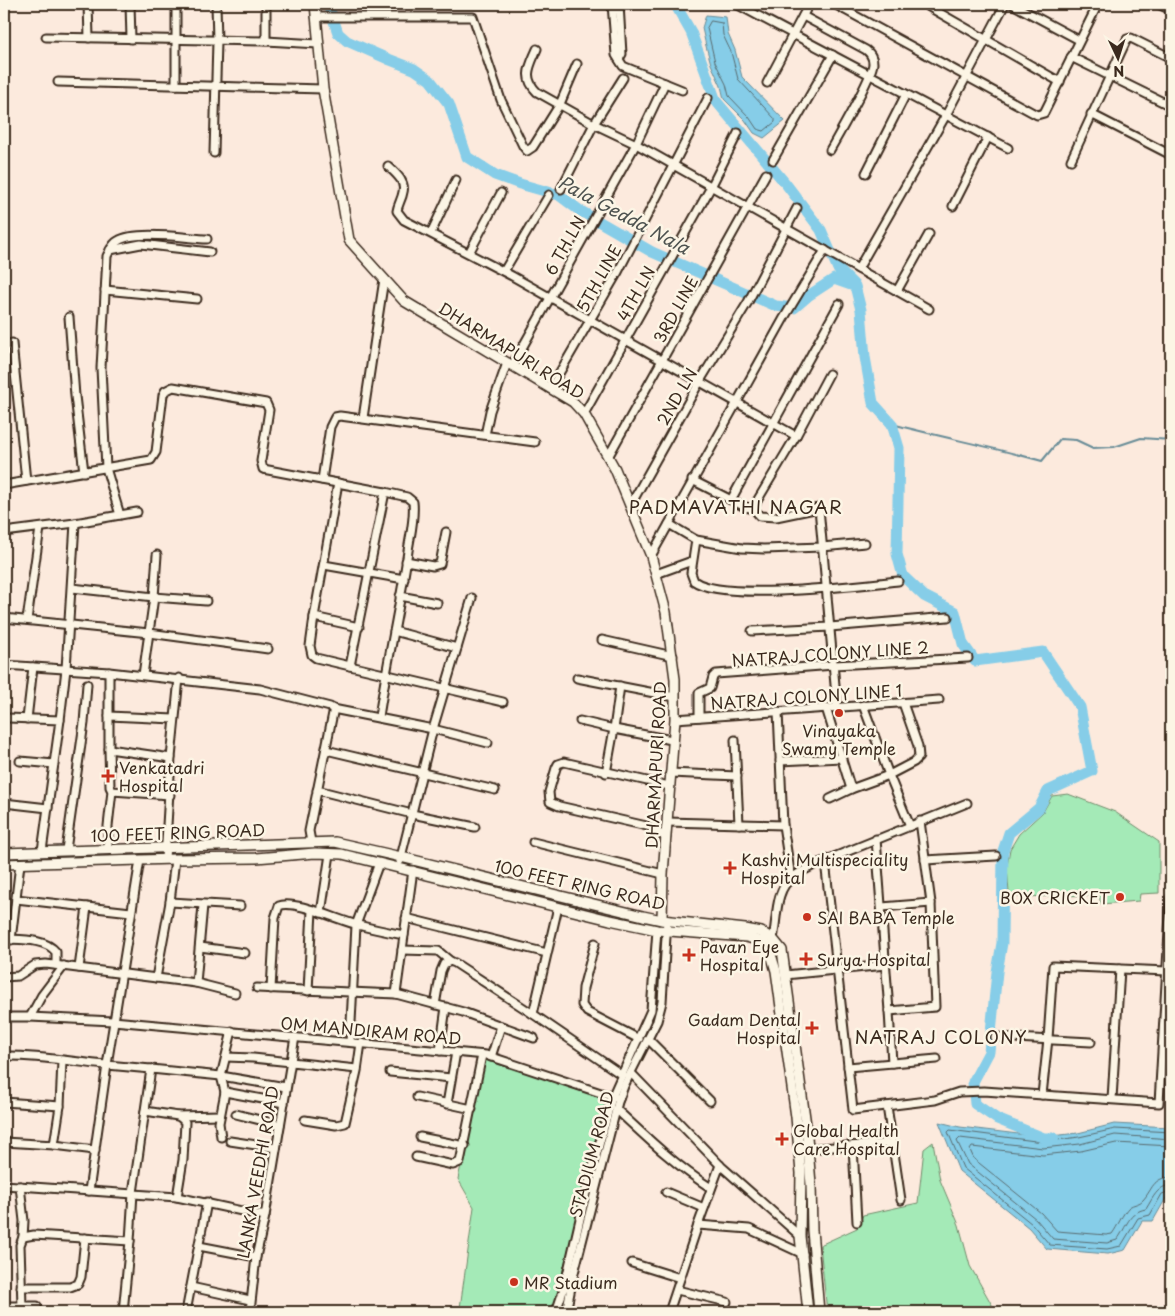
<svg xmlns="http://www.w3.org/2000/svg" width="1175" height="1316" font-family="'Playpen Sans',sans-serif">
<rect width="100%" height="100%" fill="#fceadd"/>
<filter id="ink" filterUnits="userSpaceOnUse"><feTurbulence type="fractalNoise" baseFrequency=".02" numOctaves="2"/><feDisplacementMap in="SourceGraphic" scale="10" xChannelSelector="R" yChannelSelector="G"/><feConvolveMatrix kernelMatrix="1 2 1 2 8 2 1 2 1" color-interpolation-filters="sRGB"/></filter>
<g filter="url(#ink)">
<g fill="#a4eab7" stroke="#708a6a">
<path d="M1068,794L1115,812L1159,842V893L1140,894L1139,901L1101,904L1099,895L1018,897L1009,893L1007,866L1010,849L1019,834L1043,812L1052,796Z"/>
<path d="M484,1058L604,1099L606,1102L555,1302L550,1312H453V1309L460,1308L474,1207L458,1179Z"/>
<path d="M933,1142L940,1180L959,1225L970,1266L996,1312H827L820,1245L857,1228L863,1215L918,1203L924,1149Z"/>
</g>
<g fill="#86cde8" stroke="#688c97">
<path d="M706,15L726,17L728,34L735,50L742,77L785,121L764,138L754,133L745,120L724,99L721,86L711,64L706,46L702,28Z"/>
<path d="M939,1122L960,1127L1043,1137L1078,1133L1114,1124L1170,1127L1171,1128V1195L1166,1198L1153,1221H1142L1125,1250L1108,1254L1047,1249L1029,1228L959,1171Z"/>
</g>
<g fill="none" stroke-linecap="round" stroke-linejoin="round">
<g stroke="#596b6f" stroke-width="1">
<path d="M711,21L722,23L723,35L731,52L738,79L775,119V122L764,131L757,129L749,117L729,96L726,84L715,62L707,28Z"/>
<path d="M1171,1132L1115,1129L1079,1137L1043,1142L950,1130L948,1132L963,1168L1032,1224L1050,1245L1107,1249L1121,1246L1138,1218L1150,1215L1162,1194L1171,1191"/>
<path d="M1171,1139L1115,1135L1080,1144L1043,1148L960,1138L957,1141L968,1164L1036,1219L1053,1239L1107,1243L1117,1240C1127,1227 1128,1212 1146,1209C1153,1198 1157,1186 1171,1185"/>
<path d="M1171,1146L1116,1143L1081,1151L1043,1155L972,1147L970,1150L974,1159L1041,1213L1057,1231L1106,1235L1112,1234C1118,1226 1122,1214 1129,1207C1133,1204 1140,1204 1143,1200C1153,1189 1152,1178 1171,1177"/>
</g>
<path stroke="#688c97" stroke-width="2" d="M892,424C941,437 992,447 1042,461L1060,439L1076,440L1093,448L1114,447L1141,438L1171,440"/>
<g stroke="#86cde8" stroke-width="11">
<path d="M328,4L338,33L347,41L388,59L414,69L430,80L449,104L467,157L495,175L520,184L559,195L579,210L652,252L776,306L794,308L808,296L834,279L851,285"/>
<path d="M675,4L691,32L716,101L786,184L821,230L838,269L855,286L861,310L865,357L873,403L892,424L899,448L897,554L903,576L924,596L955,612L963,644L975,661L1043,652L1080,707L1092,771L1048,791L1039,808L1009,833L1003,851L1002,943L997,972L989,1052L973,1082L975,1104L997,1119L1044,1138H1054"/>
</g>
<defs>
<g id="minor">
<path d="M88,4L89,38"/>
<path d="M130,4L131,39"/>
<path d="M266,4V41"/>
<path d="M612,4L616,55L623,66L682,90"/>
<path d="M619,4L622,54L619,59"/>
<path d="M736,4L1008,148"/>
<path d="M834,4L1037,115L1044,113L1098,4"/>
<path d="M924,4L1060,82"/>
<path d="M1012,4L1079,40"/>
<path d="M1158,4L1171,10"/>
<path d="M803,16L866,50C870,53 873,57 873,63C873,76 839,134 830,150"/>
<path d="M316,17H473L501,100L523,146L527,151L533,147L560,104L577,64"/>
<path d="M46,37L266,41L318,44"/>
<path d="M537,49C530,66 522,77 537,92L594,124L636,144L929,309"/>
<path d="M1071,57L1171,106"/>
<path d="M58,82L323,89"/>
<path d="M767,83L809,4"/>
<path d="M176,85V4"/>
<path d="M1091,114L1171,155"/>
<path d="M214,153L217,41L216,4"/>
<path d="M773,160L833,55"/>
<path d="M1071,160L1127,39L1131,38L1171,58"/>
<path d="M388,166C395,173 406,181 403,192C402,199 398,204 397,211L404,220L512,276L796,436"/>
<path d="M866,173L906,94"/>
<path d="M561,189L594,124L623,78"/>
<path d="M953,206L988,137"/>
<path d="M431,233L456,180"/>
<path d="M110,250L141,244L210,252"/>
<path d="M469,253L501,193"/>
<path d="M858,269L946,115L1005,4"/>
<path d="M504,271L549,195"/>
<path d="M105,290L197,299"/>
<path d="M897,291L929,234"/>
<path d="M69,317L75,396L84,472"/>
<path d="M12,343L26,481"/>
<path d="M512,366L636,144L665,83"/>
<path d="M550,389L618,272L708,98"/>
<path d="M584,414L711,187L738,133"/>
<path d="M363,418L384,279"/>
<path d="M485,435L490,411L507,363"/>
<path d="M608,457L766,174"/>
<path d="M322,480L330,427L335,417L340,416L535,442"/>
<path d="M692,480L745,507L750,508L754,506L796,436L829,374"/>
<path d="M338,483L314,617L310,646L312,655L316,658L503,702"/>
<path d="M4,485L151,460L156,452L163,395L165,391L173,387L266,403L269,410L261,461L263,469L385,492L407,497L413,502C415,518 410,536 408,551C400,607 387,662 379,717"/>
<path d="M731,500L839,304"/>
<path d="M630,506L700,381L748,302L797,208"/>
<path d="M752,507L760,516L776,517L819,508L837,707"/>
<path d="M120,515L106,468L101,368L107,256C110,251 112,244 118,241C135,230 186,238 207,239"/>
<path d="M669,524L696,540L742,548L764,549L822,547L865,543"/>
<path d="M4,532L75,523L137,512"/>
<path d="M696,540L691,573L694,581C723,602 858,585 898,581"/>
<path d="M651,556L784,318L825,250"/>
<path d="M406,561L433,566L440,564L446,532"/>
<path d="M324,565L404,579"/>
<path d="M656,574L692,561"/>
<path d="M72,588L154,597L206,601"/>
<path d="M400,596L437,603"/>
<path d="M314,617L359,627"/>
<path d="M4,618L149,633L268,649"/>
<path d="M27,620L40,528"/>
<path d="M394,631L457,648"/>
<path d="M752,631L830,627L948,617"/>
<path d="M602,640L673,656"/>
<path d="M4,665L109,672L260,689L330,707L333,709V713L309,831L311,842"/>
<path d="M350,666L385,492"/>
<path d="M143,675L154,597L157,555"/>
<path d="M577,678L675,697"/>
<path d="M903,703L918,746L919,757L914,762L889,775L910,826"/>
<path d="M826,708L851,789L889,775L863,705"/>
<path d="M333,709L433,729L488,743"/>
<path d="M778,711L783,825L791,878"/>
<path d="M109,716L174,719"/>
<path d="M699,717V693L710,688L713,677L716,674L834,665L968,658"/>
<path d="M8,718L60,720L42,851"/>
<path d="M27,719L33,667"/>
<path d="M675,719L939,700"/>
<path d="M60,720L66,669L75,523"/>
<path d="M580,721L614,729L672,740"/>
<path d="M735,740L739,824"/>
<path d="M109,749L171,758"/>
<path d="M326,750L495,790"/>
<path d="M20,761L54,764"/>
<path d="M780,761L842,758"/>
<path d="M606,773L614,729L620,686"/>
<path d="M670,773L737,776"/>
<path d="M317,790L412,814L475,827"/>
<path d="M112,791L170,795"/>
<path d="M830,799L851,789"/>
<path d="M4,803L48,808"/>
<path d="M667,822L783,825"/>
<path d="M666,838L651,827L559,806L550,802L549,792L556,768L558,764L564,762L669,786"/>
<path d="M876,839L889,1011L935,1007L931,903L920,821"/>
<path d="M533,842L663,874"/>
<path d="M66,850L84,723L87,684"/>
<path d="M108,850V826L112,791L110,787L109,749V672"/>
<path d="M165,859L171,758L179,678"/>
<path d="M925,860L996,856"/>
<path d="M400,861L433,729L472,598"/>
<path d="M825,861L853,1110L935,1100L959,1092L984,1091L1159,1103L1171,897"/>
<path d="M16,899L131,912"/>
<path d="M170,902L240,906"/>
<path d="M882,907L931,903"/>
<path d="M321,913L330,854"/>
<path d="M406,918L547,953"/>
<path d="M4,939C20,940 45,938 56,952V965"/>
<path d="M11,940L20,864"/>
<path d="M595,943L583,988L582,1005L587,1012L639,1039"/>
<path d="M772,943C778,923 773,890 793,877C799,872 807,869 814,865L967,803"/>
<path d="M200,947L245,953"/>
<path d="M402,950L438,951L450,961"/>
<path d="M79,968L87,907"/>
<path d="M785,975L886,965"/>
<path d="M4,977L18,976L35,965L46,964L196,983L235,993"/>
<path d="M156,978L170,902L175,859"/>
<path d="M196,983L203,905"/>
<path d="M257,988L396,994L463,1012L534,1038"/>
<path d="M271,989L275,918L279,906C294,899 340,921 358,925C373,929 388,932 404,935"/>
<path d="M308,991L312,910"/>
<path d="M396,994L413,870"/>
<path d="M435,1005L441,971L444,964L450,961L455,963L533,1014L622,1075"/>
<path d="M889,1011L892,1063"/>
<path d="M533,1014L558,907"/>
<path d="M4,1017H30L113,1021L486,1055L619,1099"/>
<path d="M30,1017L42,995L64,966"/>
<path d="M995,1037L1091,1042"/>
<path d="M648,1039L710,1101"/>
<path d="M350,1042L356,925L379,863"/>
<path d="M440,1051L446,1007"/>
<path d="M4,1056C38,1055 73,1062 107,1065L89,1191"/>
<path d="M226,1057L253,1058L357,1069"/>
<path d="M491,1057L501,1026"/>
<path d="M848,1067L937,1059"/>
<path d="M151,1069L221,1076L232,1031"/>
<path d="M390,1072L451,1078"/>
<path d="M631,1073L721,1166L800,1236"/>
<path d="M225,1092L284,1103"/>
<path d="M1042,1095L1048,1039L1053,966L1167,971"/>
<path d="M417,1097L472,1109"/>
<path d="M1112,1099L1120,969"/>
<path d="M4,1102L60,1106"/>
<path d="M447,1104L456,1052"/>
<path d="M887,1106L901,1200"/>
<path d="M616,1109C646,1137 676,1166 711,1188"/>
<path d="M145,1111L178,1116L181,1118L185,1122L183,1160L177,1197"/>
<path d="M236,1114L280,1125"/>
<path d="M178,1116L220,1115"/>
<path d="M305,1120L336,1125L345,1123L357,1071L361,1043"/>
<path d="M221,1137L219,1123L225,1092L221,1076L286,1087"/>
<path d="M420,1137L465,1146"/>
<path d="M230,1141L276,1148"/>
<path d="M4,1142L54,1145L95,1150"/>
<path d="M54,1145L60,1106L62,1061"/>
<path d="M853,1146L857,1222"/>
<path d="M805,1149L892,1143"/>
<path d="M416,1157L453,1165L460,1162L482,1055"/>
<path d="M4,1185L177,1197L265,1216"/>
<path d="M20,1186L24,1221L23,1237"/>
<path d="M666,1192L704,1208"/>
<path d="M698,1225L749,1229L803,1254"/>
<path d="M199,1246L256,1257"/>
<path d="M632,1263L680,1278"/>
<path d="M21,1287H70L78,1284L81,1277L85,1238"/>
<path d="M191,1287L250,1300"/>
<path d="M677,1290L727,1302"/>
<path d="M4,1306H37L38,1312"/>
<path d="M22,1306L20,1245L23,1237L34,1235L130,1241"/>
<path d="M123,1312L130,1241L133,1193L151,1069L107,1065L140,860"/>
<path d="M186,1312L207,1202"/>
<path d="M250,1312L256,1257L265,1216L295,1037"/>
<path d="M556,1312L564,1288L586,1193L612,1097L651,1010L657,930"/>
<path d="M566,1312L574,1273L618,1102L624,1086L657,1021L662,1002L667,920"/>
<path d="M669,1312L698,1225L720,1165"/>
</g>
<g id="major">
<path d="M315,4L323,89L349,240L404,301L573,402L584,414L615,469L651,556L666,612L675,679V719L663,874L662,920"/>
<path d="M4,853L335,842L401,857L643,916L662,920L745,929L761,932L773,939L782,950L806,1125L811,1184L812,1230L819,1312"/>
<path d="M4,864L175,859L256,858L315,853L342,854L610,920L657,930L746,937L764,942L770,951L776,971L796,1117L801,1173L800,1236L808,1312"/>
</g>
</defs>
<use href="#minor" stroke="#3b2a1e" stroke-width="11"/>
<use href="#major" stroke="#3b2a1e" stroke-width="12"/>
<use href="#minor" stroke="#fcf5e5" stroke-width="7"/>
<use href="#major" stroke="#fcf5e5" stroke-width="9"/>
</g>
</g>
<g fill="#c8321e" stroke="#fcf5e5" stroke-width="2">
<circle cx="839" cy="713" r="5"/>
<path d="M105.5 768.5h5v5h5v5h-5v5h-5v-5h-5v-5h5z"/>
<path d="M727.5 860.5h5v5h5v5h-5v5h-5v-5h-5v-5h5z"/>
<circle cx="1120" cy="897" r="5"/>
<circle cx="807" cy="917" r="5"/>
<path d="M686.5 947.5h5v5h5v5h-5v5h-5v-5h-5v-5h5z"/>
<path d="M803.5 951.5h5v5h5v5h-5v5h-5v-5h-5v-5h5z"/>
<path d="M809.5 1020.5h5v5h5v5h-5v5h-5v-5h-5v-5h5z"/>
<path d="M779.5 1131.5h5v5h5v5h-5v5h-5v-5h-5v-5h5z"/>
<circle cx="514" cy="1282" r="5"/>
</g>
<g text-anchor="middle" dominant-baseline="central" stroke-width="5" stroke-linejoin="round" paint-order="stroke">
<g font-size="16" fill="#3b2a1e" stroke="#fcf5e5">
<text transform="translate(564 245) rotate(-61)">6 TH LN</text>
<text transform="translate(598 278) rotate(-61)">5TH LINE</text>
<text transform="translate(635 293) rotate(-61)">4TH LN</text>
<text transform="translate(675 309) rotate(-61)">3RD LINE</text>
<text transform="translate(512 350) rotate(32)">DHARMAPURI ROAD</text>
<text transform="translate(676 396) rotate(-60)">2ND LN</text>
<text transform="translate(830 653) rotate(-4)">NATRAJ COLONY LINE 2</text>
<text transform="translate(806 696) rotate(-4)">NATRAJ COLONY LINE 1</text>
<text transform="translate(655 765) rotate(-87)">DHARMAPURI ROAD</text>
<text transform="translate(178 832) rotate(-2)">100 FEET RING ROAD</text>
<text transform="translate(580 884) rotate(13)">100 FEET RING ROAD</text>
<text transform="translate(371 1030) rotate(5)">OM MANDIRAM ROAD</text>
<text transform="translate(591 1154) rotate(-75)">STADIUM ROAD</text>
<text transform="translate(257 1172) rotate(-80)">LANKA VEEDHI ROAD</text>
</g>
<g font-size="16" fill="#3b2a1e" stroke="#fcf5e5" text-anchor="start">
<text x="839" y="730" text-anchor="middle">Vinayaka<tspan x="839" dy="18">Swamy Temple</tspan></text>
<text x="119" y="767">Venkatadri<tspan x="119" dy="18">Hospital</tspan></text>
<text x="741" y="859">Kashvi Multispeciality<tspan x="741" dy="18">Hospital</tspan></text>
<text x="1110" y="897" text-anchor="end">BOX CRICKET</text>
<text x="817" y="917">SAI BABA Temple</text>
<text x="700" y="946">Pavan Eye<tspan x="700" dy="18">Hospital</tspan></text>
<text x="817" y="959">Surya Hospital</text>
<text x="801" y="1019" text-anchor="end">Gadam Dental<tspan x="801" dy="18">Hospital</tspan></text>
<text x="793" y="1130">Global Health<tspan x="793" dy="18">Care Hospital</tspan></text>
<text x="524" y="1282">MR Stadium</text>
</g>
<g font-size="18" font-style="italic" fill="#4e5350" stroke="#fcf5e5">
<text transform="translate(624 214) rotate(28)">Pala Gedda Nala</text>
</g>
<g font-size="18" letter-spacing="1" fill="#3b2a1e" stroke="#fcf5e5">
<text x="736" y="506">PADMAVATHI NAGAR</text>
<text x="941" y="1036">NATRAJ COLONY</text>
</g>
</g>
<rect width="1175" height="1316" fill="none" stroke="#fcf5e5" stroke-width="20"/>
<rect x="10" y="10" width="1155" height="1296" fill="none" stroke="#3b2a1e" stroke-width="2" filter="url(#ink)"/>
<g transform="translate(1118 58) rotate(176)" stroke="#fcf5e5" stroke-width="4" paint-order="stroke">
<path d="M0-4L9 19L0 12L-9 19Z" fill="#3b2a1e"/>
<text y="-8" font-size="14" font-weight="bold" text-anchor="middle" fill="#3b2a1e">N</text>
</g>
</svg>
